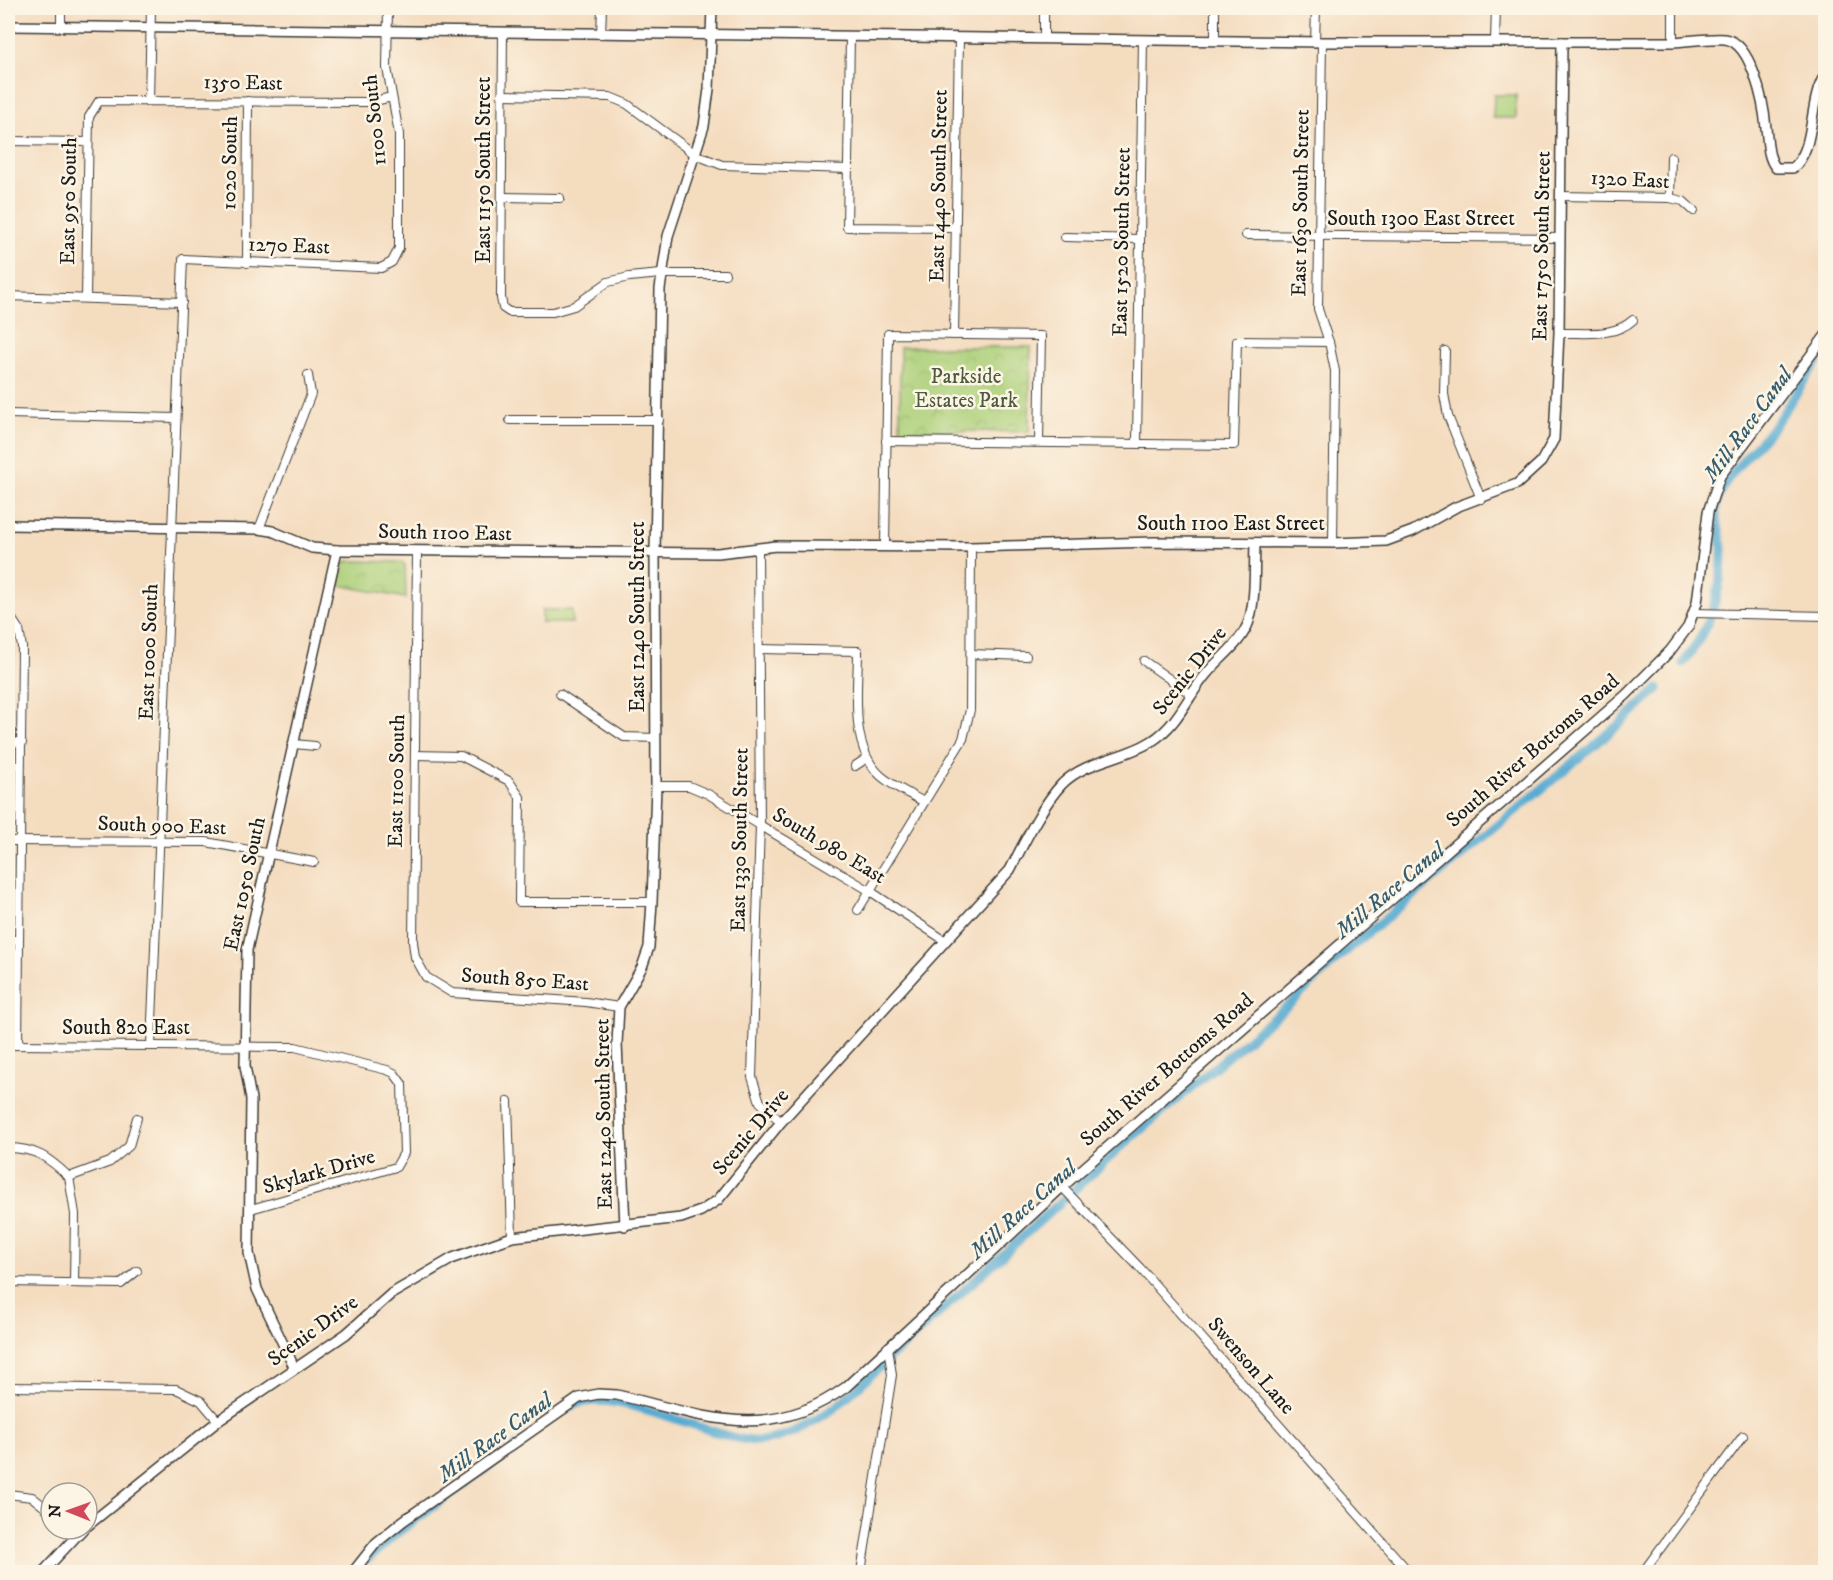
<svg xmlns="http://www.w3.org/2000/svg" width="1833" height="1580" font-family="'IM FELL DW Pica',serif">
<defs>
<pattern id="park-crowns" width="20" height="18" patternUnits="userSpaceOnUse" patternTransform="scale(1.5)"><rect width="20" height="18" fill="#acd079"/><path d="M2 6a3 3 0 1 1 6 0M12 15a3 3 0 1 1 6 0" fill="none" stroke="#93b268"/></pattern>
</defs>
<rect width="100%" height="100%" fill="#fcf5e5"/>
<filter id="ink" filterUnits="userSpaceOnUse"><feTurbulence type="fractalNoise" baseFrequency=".0167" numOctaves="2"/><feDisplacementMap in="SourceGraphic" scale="12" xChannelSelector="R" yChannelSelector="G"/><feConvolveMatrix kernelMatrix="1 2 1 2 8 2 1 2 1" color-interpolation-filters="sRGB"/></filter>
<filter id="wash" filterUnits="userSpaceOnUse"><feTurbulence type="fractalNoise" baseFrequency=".008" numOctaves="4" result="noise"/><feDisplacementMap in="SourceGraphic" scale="24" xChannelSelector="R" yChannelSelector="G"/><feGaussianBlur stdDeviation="1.35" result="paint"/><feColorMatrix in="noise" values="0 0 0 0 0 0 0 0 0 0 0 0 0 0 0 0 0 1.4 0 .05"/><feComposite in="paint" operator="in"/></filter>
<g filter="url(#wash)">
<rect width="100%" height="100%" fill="#f4dcbf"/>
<g fill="#acd079" stroke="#64764a" stroke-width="1.5">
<path d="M1494,95H1516V118H1493Z"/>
<rect x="542" y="610" width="30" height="13"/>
</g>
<g fill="url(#park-crowns)" stroke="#64764a" stroke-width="1.5">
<path d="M900,347H1031L1029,432L900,430Z"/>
<path d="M348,561L402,562L405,565L406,598L339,585L343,564Z"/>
</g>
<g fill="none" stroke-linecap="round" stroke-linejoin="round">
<g stroke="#56abd2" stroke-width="9">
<path d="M1683,663C1710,629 1723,592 1722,548C1721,531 1712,515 1718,498C1730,470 1755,449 1774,426C1792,401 1807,374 1826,350"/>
<path d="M569,1408C607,1381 709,1439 756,1441C785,1441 813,1422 836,1407L1131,1138L1291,1003L1338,958L1614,729L1658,689"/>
<path d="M368,1559L397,1533L524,1441"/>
</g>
</g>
</g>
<g filter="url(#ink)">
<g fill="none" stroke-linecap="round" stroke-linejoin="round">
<defs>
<g id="minor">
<path d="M1673,8V42"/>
<path d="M61,27V8"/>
<path d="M503,32L501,298L503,308L509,312H553L574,306L608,282L629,277L661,274H725"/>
<path d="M601,34L602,8"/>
<path d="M850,36L847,227L955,228"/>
<path d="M1044,39V8"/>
<path d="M1215,41V8"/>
<path d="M1495,41L1496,8"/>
<path d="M1315,42L1316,8"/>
<path d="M1322,42L1318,309L1329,342L1335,371L1333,543"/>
<path d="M502,95L610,97L627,104L696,155L722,165L848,169"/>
<path d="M149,100L151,8"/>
<path d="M8,141L88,142"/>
<path d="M1560,196L1670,198L1683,201L1694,211"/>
<path d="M502,197L560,198"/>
<path d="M1670,198L1671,157"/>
<path d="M1246,235L1559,238"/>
<path d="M1065,237L1139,239"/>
<path d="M247,263L248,101"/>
<path d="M8,296L182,302"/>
<path d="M86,298L89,117L99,101L370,102L392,97"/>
<path d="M1559,333C1585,332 1613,338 1633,320"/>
<path d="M954,335L959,38"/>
<path d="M1445,351L1444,394L1448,416L1481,499"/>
<path d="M8,414L176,418"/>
<path d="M510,420H659"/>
<path d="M886,441L1234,445L1237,341L1329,342"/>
<path d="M1137,443L1143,40"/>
<path d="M259,529L311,394L308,375"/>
<path d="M885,546L888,334L1041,336L1039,442"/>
<path d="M758,549L760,825L752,1077L760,1102L781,1122"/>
<path d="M417,552L413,942L415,957L426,977L452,993L586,1002L619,1007"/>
<path d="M8,613L19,630L22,647L18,1045"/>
<path d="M1694,613L1826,616"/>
<path d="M759,649L858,651C858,689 849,746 880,775C892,786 910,794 924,802"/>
<path d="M971,654L1026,656"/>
<path d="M1144,661L1192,695"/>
<path d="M560,694L624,737L656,738"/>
<path d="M8,742L22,743"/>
<path d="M294,744L315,746"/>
<path d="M415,755L461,756L509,781L520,797L519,902H652"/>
<path d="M855,766L867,758"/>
<path d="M656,786H689L708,794L870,891L944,940"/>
<path d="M8,841L206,842L314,862"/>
<path d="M858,910L963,739L970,710L971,547"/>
<path d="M8,940H19"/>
<path d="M8,1045L295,1047L387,1070L394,1073L402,1084L404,1153L396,1167L251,1209"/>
<path d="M151,1046L183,259L381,268L392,262L399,248V134L387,68L388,8"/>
<path d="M508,1101L512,1237"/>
<path d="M8,1148C36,1148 49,1158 69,1177"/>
<path d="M69,1177L75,1214L74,1283"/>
<path d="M69,1177L110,1162L129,1146L137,1118"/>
<path d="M1062,1187L1140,1268L1409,1572"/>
<path d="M8,1282L121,1284L137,1271"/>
<path d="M8,1387L176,1389L201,1401L218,1421"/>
<path d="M8,1494L32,1497L51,1512"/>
<path d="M68,1529L75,1536"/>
<path d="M861,1572L892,1375L888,1347"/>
<path d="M1643,1572L1743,1436"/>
</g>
<g id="tertiary">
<path d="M8,26L1322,42H1673C1690,41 1709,38 1725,39C1752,42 1764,105 1766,128C1768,142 1767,157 1776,168H1793C1817,147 1807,102 1826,73"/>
<path d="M8,525L259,529L272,531L312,548L337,550L718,553L776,546L971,547L1154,542L1333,543L1386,541L1413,531L1456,507L1517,484L1541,462L1554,439L1559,333L1562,42"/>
<path d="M625,1226L617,1044L619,1007L642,967L649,947L652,902L656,786L655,552L660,289L668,236L704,126L709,89L712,8"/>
<path d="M294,1367L257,1289L249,1253L251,1099L245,1066L247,950L337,550"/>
<path d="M87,1526L218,1421L346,1334L391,1294L453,1258L512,1237L681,1218L701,1211L718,1200L781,1122L1010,870C1023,845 1042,805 1062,784C1086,760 1124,759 1152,741C1180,723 1188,694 1209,671C1223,655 1242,642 1249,621C1256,597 1254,569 1255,544"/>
<path d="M43,1572L83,1529"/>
<path d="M353,1572L376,1543L403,1521L579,1398L598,1394L617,1395C703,1415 766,1445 846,1387L1062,1187L1626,695L1670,651L1688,627L1697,603L1708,512L1720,476L1826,335"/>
</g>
</defs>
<use href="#minor" stroke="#3c3934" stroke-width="10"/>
<use href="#tertiary" stroke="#3c3934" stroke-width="12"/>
<use href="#minor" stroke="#fff" stroke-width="8"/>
<use href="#tertiary" stroke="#fff" stroke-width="9"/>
</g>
</g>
<g text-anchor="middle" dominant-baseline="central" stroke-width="5" stroke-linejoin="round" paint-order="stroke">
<g font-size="21" fill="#1c1c1c" stroke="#fcf5e5">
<text transform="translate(243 83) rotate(1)">1350 East</text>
<text transform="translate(375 120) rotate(-96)">1100 South</text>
<text transform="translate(230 163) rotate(-89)">1020 South</text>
<text transform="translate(484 170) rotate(-90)">East 1150 South Street</text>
<text transform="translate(1630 180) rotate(3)">1320 East</text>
<text transform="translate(939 186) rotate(-89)">East 1440 South Street</text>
<text transform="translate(69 201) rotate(-89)">East 950 South</text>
<text transform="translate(1301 203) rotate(-89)">East 1630 South Street</text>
<text x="1421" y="219">South 1300 East Street</text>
<text transform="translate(1122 242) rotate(-89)">East 1520 South Street</text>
<text transform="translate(289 246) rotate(2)">1270 East</text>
<text transform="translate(1542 246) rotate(-89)">East 1750 South Street</text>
<text x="1231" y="524">South 1100 East Street</text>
<text transform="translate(445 533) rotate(1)">South 1100 East</text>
<text transform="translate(638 617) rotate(-90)">East 1240 South Street</text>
<text transform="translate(149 652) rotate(-88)">East 1000 South</text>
<text transform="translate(1190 671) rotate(-52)">Scenic Drive</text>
<text transform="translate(1533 751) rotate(-41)">South River Bottoms Road</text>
<text transform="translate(397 781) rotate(-89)">East 1100 South</text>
<text transform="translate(162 826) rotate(2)">South 900 East</text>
<text transform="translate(740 840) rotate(-89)">East 1330 South Street</text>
<text transform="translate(829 846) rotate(31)">South 980 East</text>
<text transform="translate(245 884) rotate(-78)">East 1050 South</text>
<text transform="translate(525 980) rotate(4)">South 850 East</text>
<text x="126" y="1028">South 820 East</text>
<text transform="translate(1167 1070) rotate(-41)">South River Bottoms Road</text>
<text transform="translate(604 1114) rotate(-91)">East 1240 South Street</text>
<text transform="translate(751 1132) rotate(-50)">Scenic Drive</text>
<text transform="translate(319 1172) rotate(-16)">Skylark Drive</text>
<text transform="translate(313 1331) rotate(-36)">Scenic Drive</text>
<text transform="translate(1251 1366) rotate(49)">Swenson Lane</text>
</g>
<g font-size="21" fill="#4e5b3d" stroke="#fcf5e5">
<text x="966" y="377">Parkside<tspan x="966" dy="24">Estates Park</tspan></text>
</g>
<g font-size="22" font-style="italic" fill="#365c6e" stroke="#fcf5e5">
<text transform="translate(1748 425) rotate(-54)">Mill Race Canal</text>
<text transform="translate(1390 891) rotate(-40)">Mill Race Canal</text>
<text transform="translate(1023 1210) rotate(-42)">Mill Race Canal</text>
<text transform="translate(495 1438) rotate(-36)">Mill Race Canal</text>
</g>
</g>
<rect width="1833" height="1580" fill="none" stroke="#fcf5e5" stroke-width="30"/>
<g transform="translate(69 1511) rotate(271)"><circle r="28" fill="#fcf5e5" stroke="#a29e95" stroke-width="1.5"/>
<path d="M0-4.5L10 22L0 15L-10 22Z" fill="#d1495b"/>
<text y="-9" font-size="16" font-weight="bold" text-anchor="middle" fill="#1c1c1c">N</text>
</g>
</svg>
